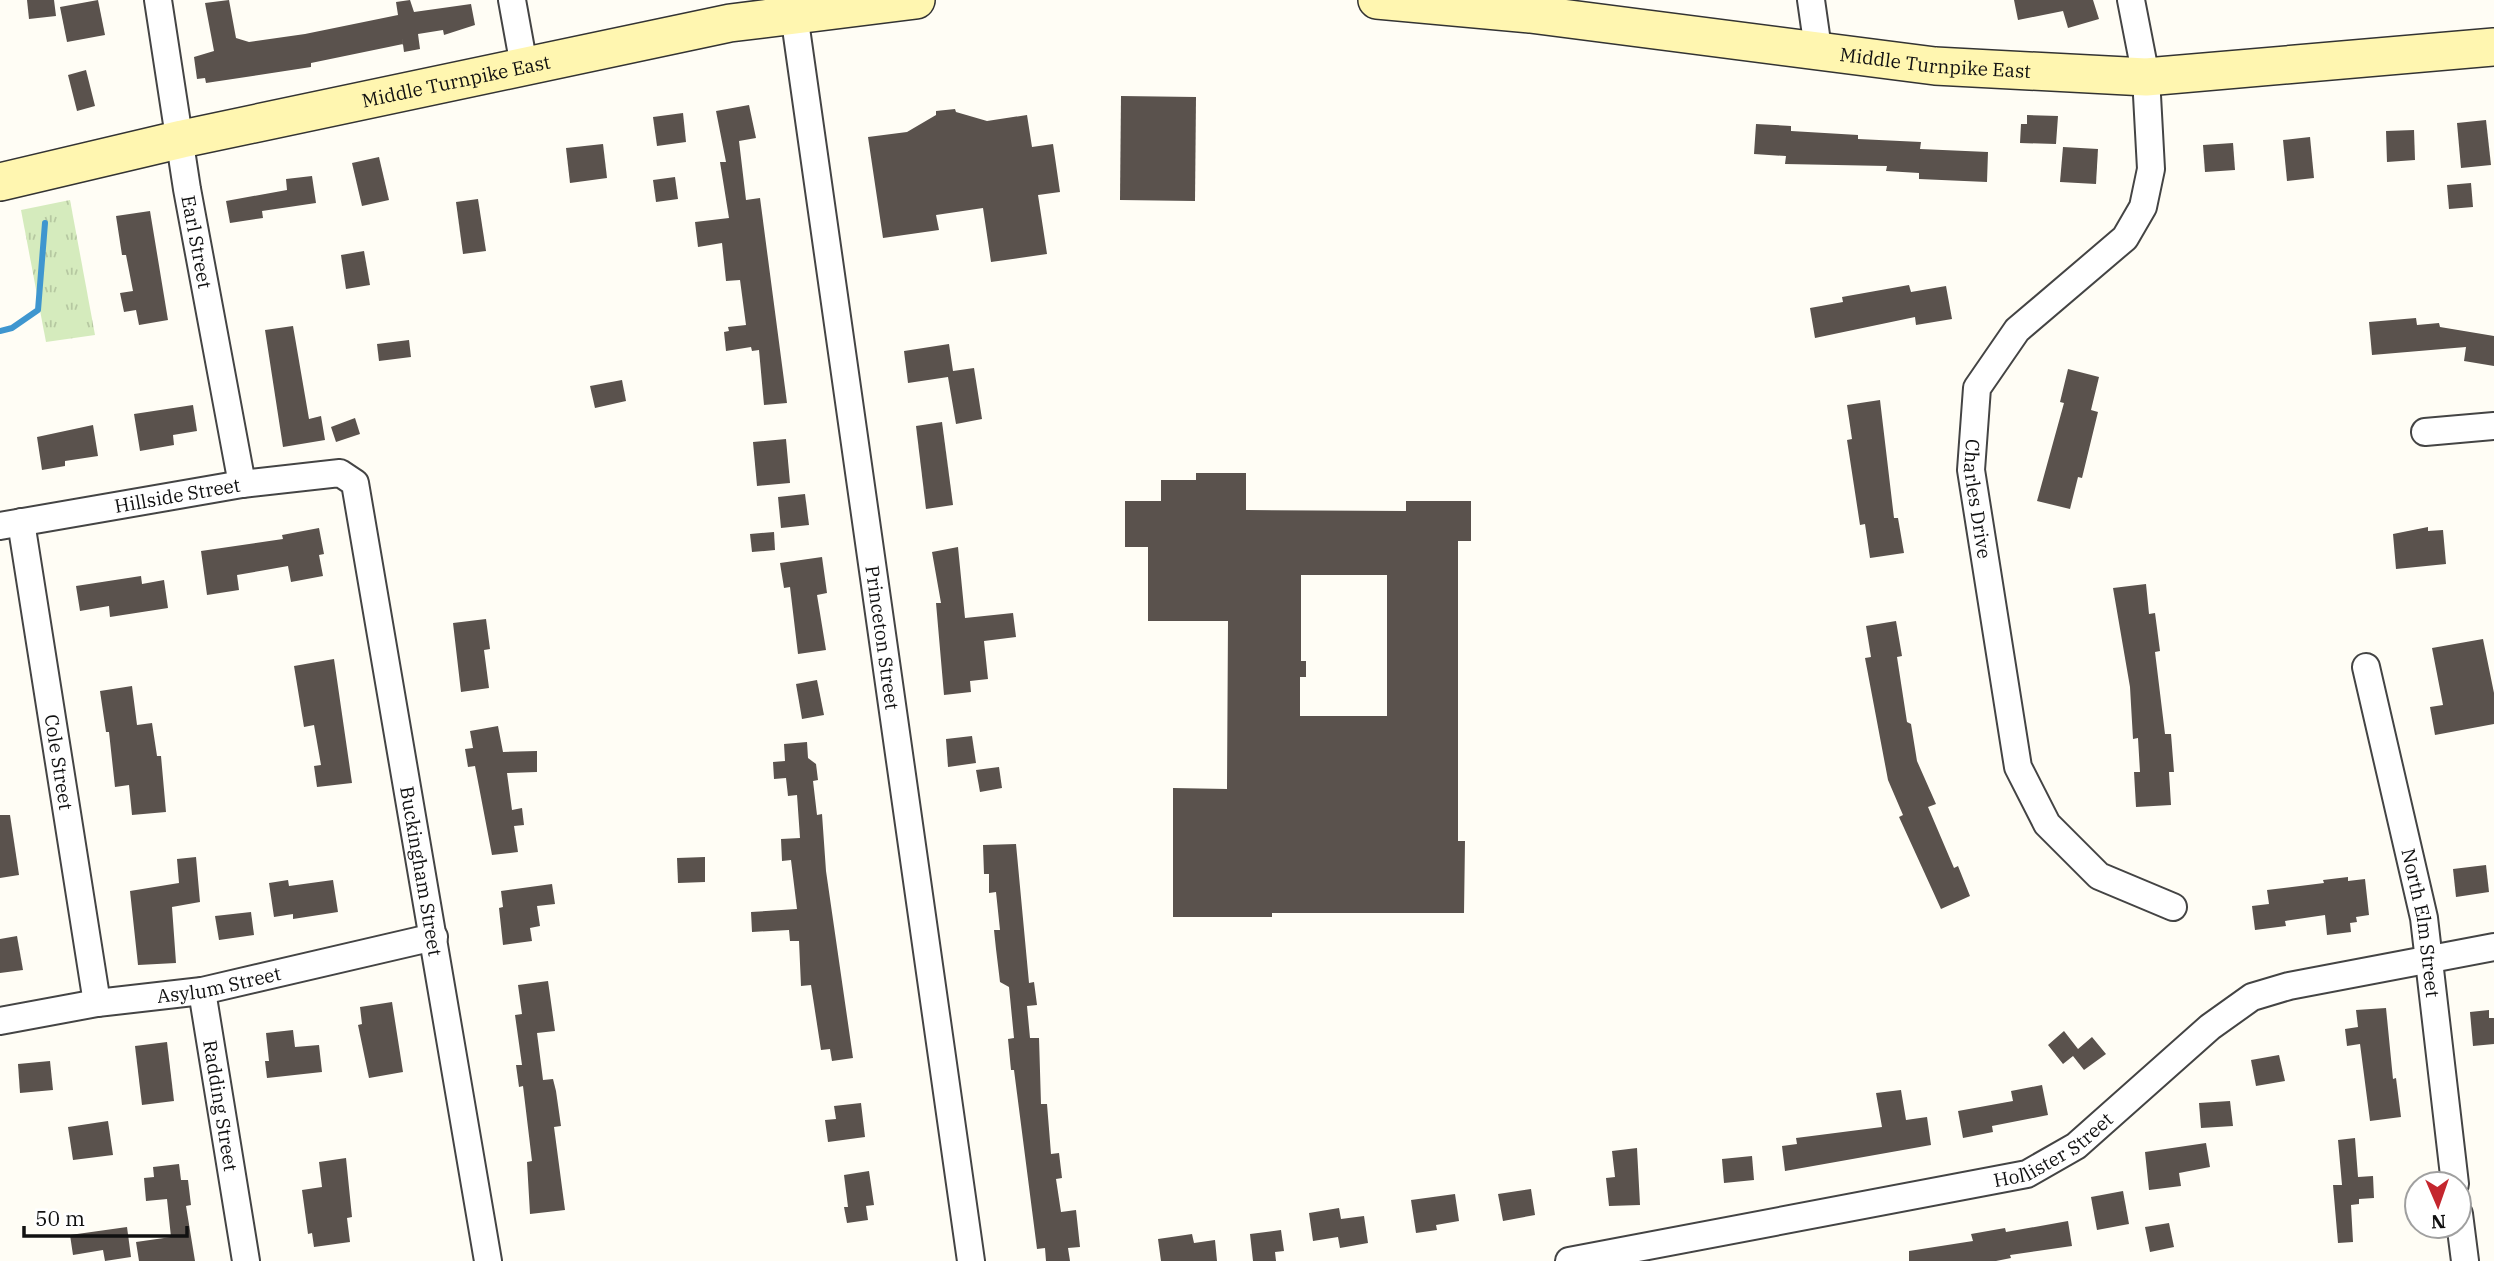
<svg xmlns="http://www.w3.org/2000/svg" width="2494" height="1261" font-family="'IBM Plex Serif',serif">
<defs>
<pattern id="grass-tufts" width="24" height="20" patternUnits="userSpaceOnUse" patternTransform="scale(1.75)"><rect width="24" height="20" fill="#d5ebbd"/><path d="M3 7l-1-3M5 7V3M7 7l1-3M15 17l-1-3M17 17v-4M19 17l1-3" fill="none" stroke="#b6c8a1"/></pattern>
</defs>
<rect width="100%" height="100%" fill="#fffdf5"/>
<path fill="url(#grass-tufts)" d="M70,200L95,335L46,342L21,210Z"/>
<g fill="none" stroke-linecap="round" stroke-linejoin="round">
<path stroke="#3f96cf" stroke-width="6" d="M0,331L12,328L38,310L45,223"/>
</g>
<g fill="#5a524d" fill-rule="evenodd">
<path d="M27,0H54L56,16L29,19Z"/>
<path d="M98,0L105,35L67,42L60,7Z"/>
<path d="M229,0L236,38L249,42L305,34L398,15L396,2L410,0L414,12L471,4L475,25L444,35L443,30L418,34L420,49L404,52L402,37L403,44L311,63V67L206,83L205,78L197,79L194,57L214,51L205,3Z"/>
<path d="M2014,0H2093L2099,19L2068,28L2063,11L2018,20Z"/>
<path d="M86,70L95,106L77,111L68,75Z"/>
<path d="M1121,96L1196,97L1195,201L1120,200Z"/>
<path d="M749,105L756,138L739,141L746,200L760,198L787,403L764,405L759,350L752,351L751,347L726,351L724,332L729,331L728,327L746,325L740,280L726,281L722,243L698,247L695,222L729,218L720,162H726L716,111Z"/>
<path d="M955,109L956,112L987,121L1027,115L1032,147L1053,144L1060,192L1038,195L1047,254L991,262L983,208L936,215L939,230L883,238L868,137L907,132L936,115V111Z"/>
<path d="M683,113L686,142L657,146L653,117Z"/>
<path d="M2027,115L2058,116L2056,144L2020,143L2021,124H2027Z"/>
<path d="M2486,120L2491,165L2461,168L2457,123Z"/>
<path d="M1756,124L1791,126V131L1858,135V139L1921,142L1920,149L1988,152L1987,182L1919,179V173L1886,171L1887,166L1785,164L1786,156L1754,154Z"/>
<path d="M2414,130L2415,160L2387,162L2386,131Z"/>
<path d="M2310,137L2314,178L2287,181L2283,140Z"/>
<path d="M2233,143L2235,170L2205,172L2203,145Z"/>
<path d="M603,144L607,178L570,183L566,148Z"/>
<path d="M2063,147L2098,149L2096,184L2060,182Z"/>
<path d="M379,157L389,200L362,206L352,163Z"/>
<path d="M312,176L316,203L262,211L263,218L230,223L226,201L287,190L286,179Z"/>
<path d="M675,177L678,199L656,202L653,180Z"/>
<path d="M2471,183L2473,207L2449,209L2447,185Z"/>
<path d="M478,199L486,251L463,254L456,202Z"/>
<path d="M150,211L168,320L139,325L136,310L124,312L120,293L133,291L126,255H122L116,216Z"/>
<path d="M364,251L370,285L346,289L341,255Z"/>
<path d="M1909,285L1911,292L1946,286L1952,319L1916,325L1915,317L1815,338L1810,308L1843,302L1842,297Z"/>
<path d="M2416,318L2417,325L2439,323L2440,327L2494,336V366L2464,361L2466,347L2372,355L2369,322Z"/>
<path d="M293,326L309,419L321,416L325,440L283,447L265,330Z"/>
<path d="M409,340L411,357L379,361L377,344Z"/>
<path d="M949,344L953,371L974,368L982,419L956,424L948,377L908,383L904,351Z"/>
<path d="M2068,369L2099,377L2091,410L2098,412L2082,478L2078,477L2070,509L2037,501L2064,403L2060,402Z"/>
<path d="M622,380L626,401L595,408L590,386Z"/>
<path d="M1880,400L1894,518H1898L1904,553L1870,558L1865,524L1860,525L1847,440L1852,439L1847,405Z"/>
<path d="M193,405L197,431L173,435L174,445L140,451L134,414Z"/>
<path d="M355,418L360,434L336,442L331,427Z"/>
<path d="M942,422L953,505L926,509L916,426Z"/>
<path d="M93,425L98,456L65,461V466L42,470L37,437Z"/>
<path d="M786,439L790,483L757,486L753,442Z"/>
<path d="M1196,473H1246V510L1406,511V501H1471V541H1458V841H1465L1464,913H1272V917H1173V788L1227,789L1228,621H1148V547H1125V501H1161V480H1196ZM1301,575H1387V716H1300V677H1306V661H1301Z"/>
<path d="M805,494L809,525L781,528L778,497Z"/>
<path d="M2428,527V531L2443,530L2446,564L2396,569L2393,534Z"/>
<path d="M319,528L324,554L319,555L323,576L291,582L288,566L237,575L239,590L207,595L201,551L283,539L282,535Z"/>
<path d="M774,532L775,550L752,552L750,534Z"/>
<path d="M958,547L965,618L1013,613L1016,637L984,641L988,679L970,681L971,692L944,695L936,603H941L932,552Z"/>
<path d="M822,557L827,593L817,595L826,650L798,654L790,587L784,588L780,563Z"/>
<path d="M141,576L142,584L164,580L168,608L110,617L109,606L80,611L76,586Z"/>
<path d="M2146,584L2149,614L2155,613L2160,651L2155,652L2165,734H2171L2174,772H2169L2171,805L2136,807L2134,772H2140L2138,738L2133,739L2130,687L2113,588Z"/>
<path d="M486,619L490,649L484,650L489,688L461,692L453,623Z"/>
<path d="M1896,621L1902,656L1897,657L1907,722L1911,724L1917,761L1936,804L1928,807L1954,868L1958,866L1970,896L1941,909L1899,817L1903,815L1888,780L1865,658L1871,657L1866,626Z"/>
<path d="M2483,639L2494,693V724L2435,735L2430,707L2443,705L2432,648Z"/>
<path d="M334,659L352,783L317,787L314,766L321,765L314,725L304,727L294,666Z"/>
<path d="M817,680L824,715L802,719L796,684Z"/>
<path d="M132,686L137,725L152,723L157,756H161L166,812L132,815L129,785L115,787L109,732H106L100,691Z"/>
<path d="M498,726L503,752L537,751V772L507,773L512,810L522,808L524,825L514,826L518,852L492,855L475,766L468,767L465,749L473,748L470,731Z"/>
<path d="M972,736L976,763L948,767L946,739Z"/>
<path d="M807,742L808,758L816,764L818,780L813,781L817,815L822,814L826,871L853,1058L832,1061L830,1049L821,1050L811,985L801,986L799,941H790L789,930L752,932L751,912L797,909L791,860L782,861L781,839L800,838L797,795L788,796L786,778L774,779L773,762L785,761L784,744Z"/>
<path d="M999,767L1002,788L980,792L976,770Z"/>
<path d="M0,815H10L19,875L0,878Z"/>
<path d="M1016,844L1029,983L1034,982L1037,1005L1027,1006L1030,1038H1039L1041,1104H1047L1051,1154L1059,1153L1062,1178L1056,1179L1061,1212L1076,1210L1080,1247L1068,1248L1070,1261H1046L1045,1248L1037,1249L1014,1070H1011L1008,1039L1014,1038L1009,987L1000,982L996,949L994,930H1000L996,892L989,893V874H984L983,845Z"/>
<path d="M196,857L200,902L172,907L176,963L138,965L130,891L179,883L177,859Z"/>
<path d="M705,857V882L678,883L677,858Z"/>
<path d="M2486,865L2489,892L2456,897L2453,869Z"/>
<path d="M2348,877V881L2365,879L2369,915L2356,917L2357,922L2350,923L2351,932L2327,935L2325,915L2285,921L2286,926L2255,930L2252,906L2269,904L2267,890L2324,883L2323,880Z"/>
<path d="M288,880L289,886L333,880L338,912L293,919V914L274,917L269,883Z"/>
<path d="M552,884L555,904L537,906L540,926L530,928L532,941L503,945L499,908L503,907L501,891Z"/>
<path d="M251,912L254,935L219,940L215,916Z"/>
<path d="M17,936L23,970L0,973V939Z"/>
<path d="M548,981L555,1031L537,1033L543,1080L553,1079L556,1091L561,1126L554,1127L565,1210L530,1214L527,1162L532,1161L523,1086L519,1087L516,1065H522L515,1015L522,1014L518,985Z"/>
<path d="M392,1002L403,1072L369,1078L358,1025L362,1024L360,1007Z"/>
<path d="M2386,1008L2393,1079L2396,1078L2401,1117L2370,1121L2360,1044L2347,1046L2345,1029L2358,1027L2356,1010Z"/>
<path d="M2489,1010V1018H2494V1044L2473,1046L2470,1012Z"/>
<path d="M293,1030L295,1047L319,1045L322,1072L267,1078L265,1061H269L266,1033Z"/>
<path d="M2064,1031L2078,1049L2092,1037L2106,1054L2084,1070L2073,1056L2063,1064L2048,1045Z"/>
<path d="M167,1042L174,1101L142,1105L135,1046Z"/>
<path d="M2279,1055L2285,1081L2256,1086L2251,1060Z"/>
<path d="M50,1061L53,1090L20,1093L18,1064Z"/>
<path d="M2042,1085L2048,1115L1992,1126L1993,1132L1963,1138L1958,1111L2013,1101L2011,1091Z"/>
<path d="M1901,1090L1906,1120L1927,1117L1931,1145L1785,1171L1782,1146L1797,1144L1796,1138L1882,1127L1876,1093Z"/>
<path d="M2230,1101L2233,1126L2201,1128L2199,1103Z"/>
<path d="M861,1103L865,1137L828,1142L825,1120L836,1119L834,1106Z"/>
<path d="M108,1121L113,1155L73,1160L68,1127Z"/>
<path d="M2355,1138L2358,1177L2373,1176L2374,1198L2359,1199V1204L2351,1205L2353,1242L2338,1243L2333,1185H2342L2338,1140Z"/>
<path d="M2206,1143L2210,1167L2179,1173L2181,1186L2149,1190L2145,1152Z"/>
<path d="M1637,1148L1640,1205L1609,1206L1606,1178L1615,1177L1612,1151Z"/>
<path d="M1752,1156L1754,1180L1724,1183L1722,1159Z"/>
<path d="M346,1158L352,1217L347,1218L350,1242L314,1247L312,1233L308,1234L302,1190L322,1187L319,1162Z"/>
<path d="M179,1164L181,1180H188L191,1205L186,1206L195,1261H139L136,1242L171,1237L167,1199L146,1201L144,1178L154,1177L153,1167Z"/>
<path d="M869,1171L874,1205L866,1206L868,1220L847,1223L844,1207H848L844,1175Z"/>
<path d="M1531,1189L1535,1215L1503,1221L1498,1194Z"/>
<path d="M2123,1191L2129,1224L2097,1230L2091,1197Z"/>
<path d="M1455,1194L1459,1221L1436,1225L1437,1230L1416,1233L1411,1200Z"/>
<path d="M1339,1208L1341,1219L1364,1216L1368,1243L1340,1248L1338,1237L1313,1241L1309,1213Z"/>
<path d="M2068,1221L2072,1246L2010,1255L2011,1258L1996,1261H1909V1251L1973,1241L1971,1234L2005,1228L2006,1232Z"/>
<path d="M2169,1223L2174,1247L2150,1252L2145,1227Z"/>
<path d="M127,1227L131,1257L105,1261L103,1250L73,1255L70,1235Z"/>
<path d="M1281,1230L1284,1251L1275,1252L1276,1261H1253L1250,1234Z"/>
<path d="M1192,1234L1194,1243L1215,1240L1217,1261H1161L1158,1239Z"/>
</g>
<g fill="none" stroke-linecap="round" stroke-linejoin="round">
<defs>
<g id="minor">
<path id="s1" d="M158,0L187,189L242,484"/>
<path d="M512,0L524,66"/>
<path id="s2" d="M792,0L971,1261"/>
<path d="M1811,0L1818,49"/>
<path id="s3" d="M2131,0L2146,77L2151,169L2143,207L2125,238L2017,330L1977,388L1971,470L2018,767L2047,824L2099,876L2173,907"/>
<path d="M2425,432L2494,426"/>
<path id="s4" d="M21,522L97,1003"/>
<path id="s5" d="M0,526L242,484L340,473L355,483L488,1261"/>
<path id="s6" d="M2366,667L2424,918L2455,1184"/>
<path id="s7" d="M202,991L246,1261"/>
<path id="s8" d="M0,1021L97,1003L202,991L434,937"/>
<path d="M2459,1214L2465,1261"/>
<path id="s9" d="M1569,1261L2027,1174L2076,1146L2210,1027L2252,997L2289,986L2494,947"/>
</g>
<g id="secondary">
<path id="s10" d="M1377,0L1530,14L1935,66L2146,77L2494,47"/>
<path id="s11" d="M0,182L182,139L730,23L916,0"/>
</g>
</defs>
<use href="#minor" stroke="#444" stroke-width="30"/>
<use href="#secondary" stroke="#333" stroke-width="40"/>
<use href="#minor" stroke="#fff" stroke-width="26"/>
<use href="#secondary" stroke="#fff6b0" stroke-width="37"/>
</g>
<g text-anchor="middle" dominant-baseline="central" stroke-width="7" stroke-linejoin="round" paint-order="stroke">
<g font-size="19" fill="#111" stroke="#fff">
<text stroke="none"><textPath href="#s10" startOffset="562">Middle Turnpike East</textPath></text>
<text stroke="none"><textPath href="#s11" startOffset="467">Middle Turnpike East</textPath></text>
<text stroke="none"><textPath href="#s1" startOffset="245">Earl Street</textPath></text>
<text stroke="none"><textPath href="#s5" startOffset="180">Hillside Street</textPath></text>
<text stroke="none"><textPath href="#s3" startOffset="569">Charles Drive</textPath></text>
<text stroke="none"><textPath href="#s2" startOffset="644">Princeton Street</textPath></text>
<text stroke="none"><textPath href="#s4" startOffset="243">Cole Street</textPath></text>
<text stroke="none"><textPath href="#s5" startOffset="756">Buckingham Street</textPath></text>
<text stroke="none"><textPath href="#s6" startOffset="262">North Elm Street</textPath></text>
<text stroke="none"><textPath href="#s8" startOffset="222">Asylum Street</textPath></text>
<text stroke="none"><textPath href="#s7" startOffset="116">Radding Street</textPath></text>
<text stroke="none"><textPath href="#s9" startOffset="500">Hollister Street</textPath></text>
</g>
</g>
<g transform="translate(2438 1205) rotate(178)"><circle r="33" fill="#ffffff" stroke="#a0a0a0" stroke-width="2"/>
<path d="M0-5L12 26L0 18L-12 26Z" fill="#c4262e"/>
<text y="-10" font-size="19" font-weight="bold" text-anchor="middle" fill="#111111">N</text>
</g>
<path d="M24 1226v10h163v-10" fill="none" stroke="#111111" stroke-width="3.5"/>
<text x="35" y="1226" font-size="21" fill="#111111" stroke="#ffffff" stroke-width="5" paint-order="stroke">50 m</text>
</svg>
